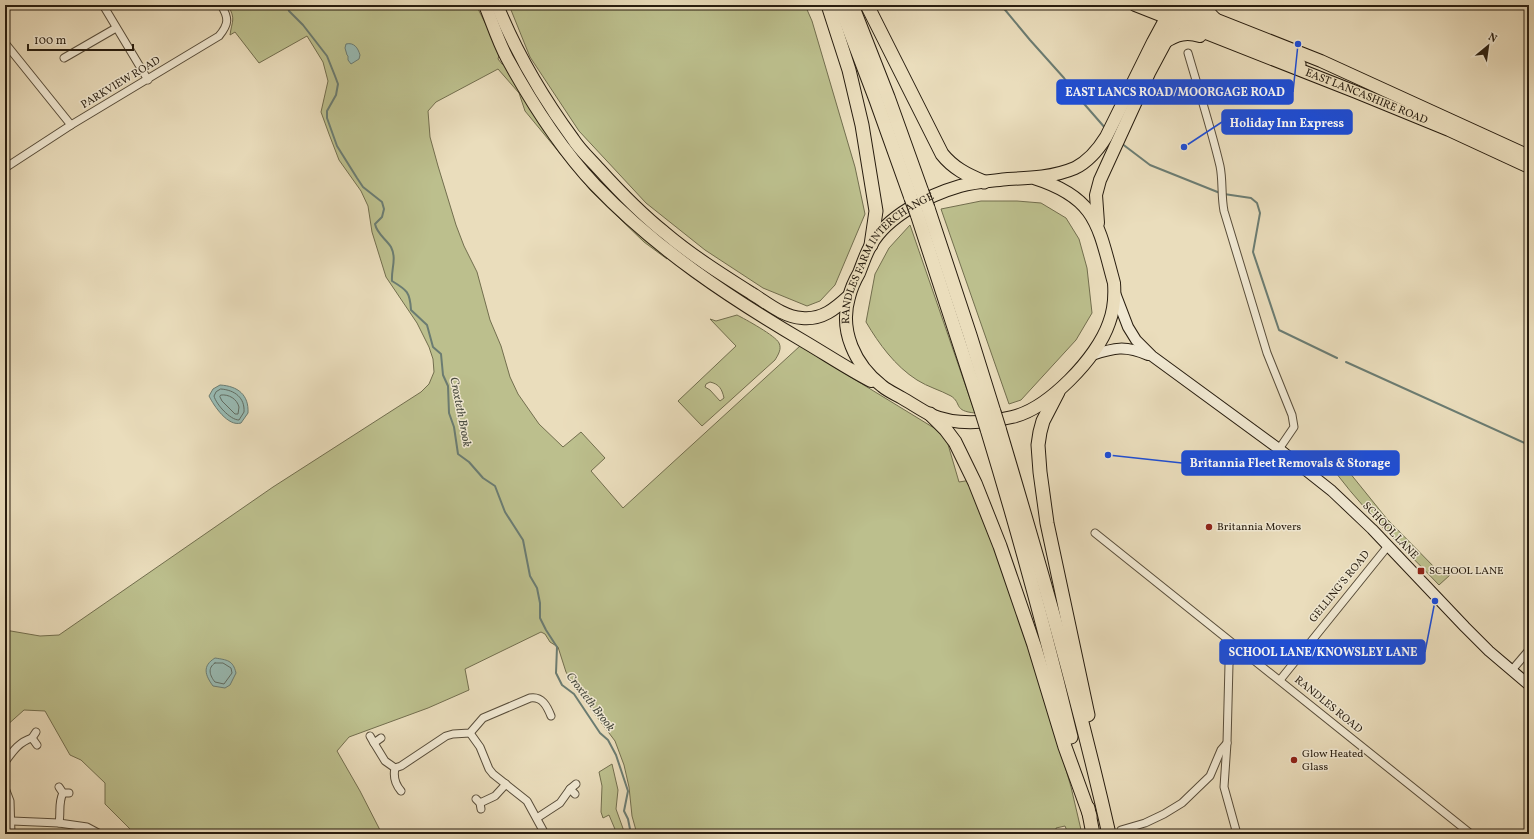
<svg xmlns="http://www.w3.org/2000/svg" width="1534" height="839" font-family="Vollkorn,serif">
<rect width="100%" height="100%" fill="#eaddbc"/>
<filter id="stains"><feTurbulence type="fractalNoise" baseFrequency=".005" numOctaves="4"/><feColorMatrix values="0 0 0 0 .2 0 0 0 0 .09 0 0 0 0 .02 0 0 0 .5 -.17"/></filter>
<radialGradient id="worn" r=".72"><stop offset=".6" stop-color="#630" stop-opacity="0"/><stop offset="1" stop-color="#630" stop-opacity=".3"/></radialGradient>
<g fill="#bcbf8d" stroke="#726e4e" fill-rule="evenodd">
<path d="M228,5H476L500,52L498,59L502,64L508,66L532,108L668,258L667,259L644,242L591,191L525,111L519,93L498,69L436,102L428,111L430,137L438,166L456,225L464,246L477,272L490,320L501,346L510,377L518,394L539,424L563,447L581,432L605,458L591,471L623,508L800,346L939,431L947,441L959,482L971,480L1043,690L1071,787L1082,834H1060L1067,831L1065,826L1056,828V834H637L632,816L629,787L624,765L615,741L576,689L566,672L558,647L550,642L545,634L541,632L465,669L469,690L428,708L349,737L337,751L360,791L382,834H135L105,804V783L81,760L70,755L45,711L24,710L5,727V630L40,636L59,635L273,487L421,392L429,384L434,372L433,359L429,347L417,323L386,277L372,232L368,206L361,191L339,160L329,134L321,112L328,81L323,62L307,36L259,63L235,32L230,35C232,20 236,20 228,5Z"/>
<path d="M509,5H805L812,21L855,167L865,214L835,285L820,301L807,306L763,288L705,250L646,203L579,131L530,57Z"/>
<path d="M981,201H1017L1041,203L1066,218L1079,239L1087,268L1092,313L1076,340L1021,400L1009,404L941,209Z"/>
<path d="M910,225L975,413C953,411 962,403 951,396C940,390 928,387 917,380C895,366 879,344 866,322L875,274L889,248Z"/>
<path d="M737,315C745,319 776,336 779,343C782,349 778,355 775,360L702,426L678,401L736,346L710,319L716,321ZM710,382C719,384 722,389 724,398L720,401L710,390L705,387L706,384Z"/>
<path d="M1330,453L1345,467L1387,519L1440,573L1444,575H1450L1439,585C1400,544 1356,504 1324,456Z"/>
<path d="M612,764L618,790L616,809L625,834H617L609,815L603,818L601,812L602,786L599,772Z"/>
</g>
<g fill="#98bbb4" stroke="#6b7c72">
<path d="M346,44C354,42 358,48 360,55L359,59L351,64L348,60V56L347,55L345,48Z"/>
<path d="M220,385C238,386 249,395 248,413L241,423C228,427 214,406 209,396L213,389Z"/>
<path d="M215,658C227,660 233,660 236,673L230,685L225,688L213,686C205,675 202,666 215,658Z"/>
</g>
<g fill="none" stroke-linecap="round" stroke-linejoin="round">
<g stroke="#606c62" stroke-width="1">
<path d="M221,389C235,390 245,398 244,412L239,420C230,420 216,404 214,396L216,392Z"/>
<path d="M221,395C229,394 237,399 239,407L238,414H235L222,401L220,397Z"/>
<path d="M215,663H223L231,668L232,673L224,684L215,682C210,676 207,668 215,663Z"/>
</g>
<g stroke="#6b7c72" stroke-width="2">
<path d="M287,5L289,11L303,25L327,56L335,76L338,84L336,95L327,111V118L337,146L357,178L363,187L382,202L384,209L382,217L375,224C377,234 386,239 391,247C397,259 391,269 392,281C407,290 410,292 411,310L427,325L433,347L441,354L443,375L448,386L449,413L454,427L458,454L469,462L483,478L495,486L505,512L523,540L530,576L537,588L540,603V618L546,630L557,647L556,673L562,685L574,694L600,733L608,740L616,755L628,791L624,811L628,819L631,834"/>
<path d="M1001,5L1030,40L1064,78L1079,98L1106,129"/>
<path d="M1121,143L1150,165L1220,193"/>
<path d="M1224,194L1251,198L1257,203L1260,213L1253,252L1279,330L1337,358"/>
<path d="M1346,362L1529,445"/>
</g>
<defs>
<g id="minor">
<path d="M103,5L148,80"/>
<path d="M5,43L71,125"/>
<path d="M1188,53C1199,91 1211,128 1220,166C1223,180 1221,196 1224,211L1267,353L1292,415L1294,427L1279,449"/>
<path d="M64,58L116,28"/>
<path d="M5,168L71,125L219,36C229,24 229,18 221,5"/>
<path d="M1095,533L1471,834"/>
<path d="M1512,670L1529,650"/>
<path d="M1280,680L1388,546"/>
<path d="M36,732L32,738L37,745"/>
<path d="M470,733L480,747L489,769L493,774L527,801L545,834"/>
<path d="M370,736L374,743L381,738"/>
<path d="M374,743L385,761L395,768C393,777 395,784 401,791"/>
<path d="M5,762C13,751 19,742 32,738"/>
<path d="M395,768L401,766L446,736L453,734L470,733L483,718L530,698C542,696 547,706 551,716"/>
<path d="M59,787L63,793H69"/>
<path d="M5,788L10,801L11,834"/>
<path d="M63,793C58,803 61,812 59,823L87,827L100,834"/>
<path d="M575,794L570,789L576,784"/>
<path d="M476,799L480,803L481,809"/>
<path d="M480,803L495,796L506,784"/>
<path d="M537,818L560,803L570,789"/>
<path d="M12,821L59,823"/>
<path d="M1121,830L1145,823L1164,814L1182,803L1210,776L1221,750L1227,743"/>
<path d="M1237,834L1224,787L1227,743L1229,664C1232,656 1238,657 1244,652"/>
</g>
<g id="secondary">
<path d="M1115,293L1128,327L1136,340L1152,356L1279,449L1332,491L1372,529L1465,627L1489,651L1529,685"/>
<path d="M1092,355C1114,348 1125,345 1148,355"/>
</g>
<g id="primary">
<path d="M1207,5L1211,14L1216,19"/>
<path d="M1174,8L1175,11L1181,14L1300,64"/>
</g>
<g id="trunk">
<path d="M485,5C492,22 498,41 507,58C530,100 562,150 595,185C656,249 730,298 805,342C827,355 848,369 871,381"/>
<path d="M497,5C516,52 543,98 573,139C580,150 590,159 599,169C619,191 640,213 664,232C691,255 721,274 751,293C766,302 783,317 802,318C822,320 835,309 849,296"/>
<path id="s1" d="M1135,5L1356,92L1449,130L1529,167"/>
<path d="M1158,5L1174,12L1176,15"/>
<path d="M1179,5L1321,61L1529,156"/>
<path d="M1165,42C1177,34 1187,32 1200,36"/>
<path id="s2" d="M1034,178C1097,198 1098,225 1114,283C1115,297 1114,310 1109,323C1097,358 1048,409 1012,417C986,423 957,426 931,415C921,410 911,403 902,398C895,394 888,391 882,386C855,365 839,331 849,297C851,289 855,280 859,273C863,263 866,253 871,245C887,216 929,195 960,186C975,182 992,181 1008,179C1031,178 1054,177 1075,168C1089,161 1098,150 1106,137L1153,42L1173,5"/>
<path d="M1098,223L1096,195L1100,180L1149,73L1180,15"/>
</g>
<g id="motorway">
<path d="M828,5L849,70L862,125L876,211L871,245"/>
<path d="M840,5L876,100L911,198"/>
<path d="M852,5L888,97L922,192"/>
<path d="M867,5L942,154C953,168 967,175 984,182"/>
<path d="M928,208L970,335L994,412"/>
<path d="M917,214L982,413"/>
<path d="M1058,392L1043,421L1040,432L1038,445L1040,472L1047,523L1088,715"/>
<path d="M930,414L946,430L955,442L975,483L1000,546L1034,645L1065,747L1090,816"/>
<path d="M999,428C1039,562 1078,697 1109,834"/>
<path d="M987,429C1018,531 1046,633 1071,737"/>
<path d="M1088,808L1093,834"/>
</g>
</defs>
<use href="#minor" stroke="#584d3a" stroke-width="9"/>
<use href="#secondary" stroke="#281d0f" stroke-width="12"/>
<use href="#primary" stroke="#281d0f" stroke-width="13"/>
<use href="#trunk" stroke="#281d0f" stroke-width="14"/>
<use href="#motorway" stroke="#281d0f" stroke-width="15"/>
<use href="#minor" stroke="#f1e9d3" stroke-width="7"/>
<use href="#secondary" stroke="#f1e9d3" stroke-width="10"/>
<use href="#primary" stroke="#eaddbc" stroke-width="11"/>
<use href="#trunk" stroke="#eaddbc" stroke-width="12"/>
<use href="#motorway" stroke="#eaddbc" stroke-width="13"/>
<defs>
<g id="motorway-bridge">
<path d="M922,192L928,208"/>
<path d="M911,198L917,214"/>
<path d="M994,412L999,428"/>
<path d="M982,413L987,429"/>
</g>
</defs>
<use href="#motorway-bridge" stroke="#281d0f" stroke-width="15" stroke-linecap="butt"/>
<use href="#motorway-bridge" stroke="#eaddbc" stroke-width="13"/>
</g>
<g fill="#8f2418" stroke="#f1e9d3" stroke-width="1.5">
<circle cx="1209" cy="527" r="4"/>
<rect x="1417" y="567" width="8" height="8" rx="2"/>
<circle cx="1294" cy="760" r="4"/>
</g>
<g text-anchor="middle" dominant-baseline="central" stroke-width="3" stroke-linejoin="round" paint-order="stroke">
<g font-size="11" fill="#281d0f" stroke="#f1e9d3">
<text transform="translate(121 83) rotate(-31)">PARKVIEW ROAD</text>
<text stroke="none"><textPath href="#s1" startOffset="249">EAST LANCASHIRE ROAD</textPath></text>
<text stroke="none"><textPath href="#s2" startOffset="616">RANDLES FARM INTERCHANGE</textPath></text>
<text transform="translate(1390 531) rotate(46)">SCHOOL LANE</text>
<text transform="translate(1340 587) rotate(-51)">GELLING'S ROAD</text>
<text transform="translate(1328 705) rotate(39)">RANDLES ROAD</text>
</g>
<g font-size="11" fill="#281d0f" stroke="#f1e9d3" text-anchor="start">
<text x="1217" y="527">Britannia Movers</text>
<text x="1429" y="571">SCHOOL LANE</text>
<text x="1302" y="754">Glow Heated<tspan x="1302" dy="13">Glass</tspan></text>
</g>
<g font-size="12" font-style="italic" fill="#4a4c41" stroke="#f1e9d3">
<text transform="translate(460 412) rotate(79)">Croxteth Brook</text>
<text transform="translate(590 702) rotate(52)">Croxteth Brook</text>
</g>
</g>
<path fill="none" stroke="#1d4ed8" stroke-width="1.5" d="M1298 44L1293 92M1184 147L1222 122M1108 455L1182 463M1435 601L1425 652"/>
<g fill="#1d4ed8" stroke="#f1e9d3" stroke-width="1.5">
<circle cx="1298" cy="44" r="4"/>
<circle cx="1184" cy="147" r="4"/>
<circle cx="1108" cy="455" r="4"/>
<circle cx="1435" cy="601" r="4"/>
</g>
<g fill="#1d4ed8" stroke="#1d4ed8" stroke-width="1.5">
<rect x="1057" y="80" width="236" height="24" rx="4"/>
<rect x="1222" y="110" width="130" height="24" rx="4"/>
<rect x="1182" y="451" width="217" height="24" rx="4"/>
<rect x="1220" y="640" width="205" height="24" rx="4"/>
</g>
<g font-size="12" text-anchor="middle" font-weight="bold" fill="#fff">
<text x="1175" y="96">EAST LANCS ROAD/MOORGAGE ROAD</text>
<text x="1287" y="127">Holiday Inn Express</text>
<text x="1290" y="467">Britannia Fleet Removals &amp; Storage</text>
<text x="1323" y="656">SCHOOL LANE/KNOWSLEY LANE</text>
</g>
<rect width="1534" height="839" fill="none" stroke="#eaddbc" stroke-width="20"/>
<rect x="6" y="6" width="1522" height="827" fill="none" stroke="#281d0f" stroke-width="2"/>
<rect x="10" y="10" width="1514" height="819" fill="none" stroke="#281d0f"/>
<g transform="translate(1488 46) rotate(29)" stroke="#f1e9d3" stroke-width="3" paint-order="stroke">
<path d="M0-3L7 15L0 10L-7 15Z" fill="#281d0f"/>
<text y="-6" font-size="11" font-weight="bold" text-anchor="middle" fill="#281d0f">N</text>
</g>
<path d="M28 44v6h105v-6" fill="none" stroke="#281d0f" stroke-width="2"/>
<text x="34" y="44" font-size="12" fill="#281d0f" stroke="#f1e9d3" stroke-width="3" paint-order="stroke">100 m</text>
<rect width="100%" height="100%" filter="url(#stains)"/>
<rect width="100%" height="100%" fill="url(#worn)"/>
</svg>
